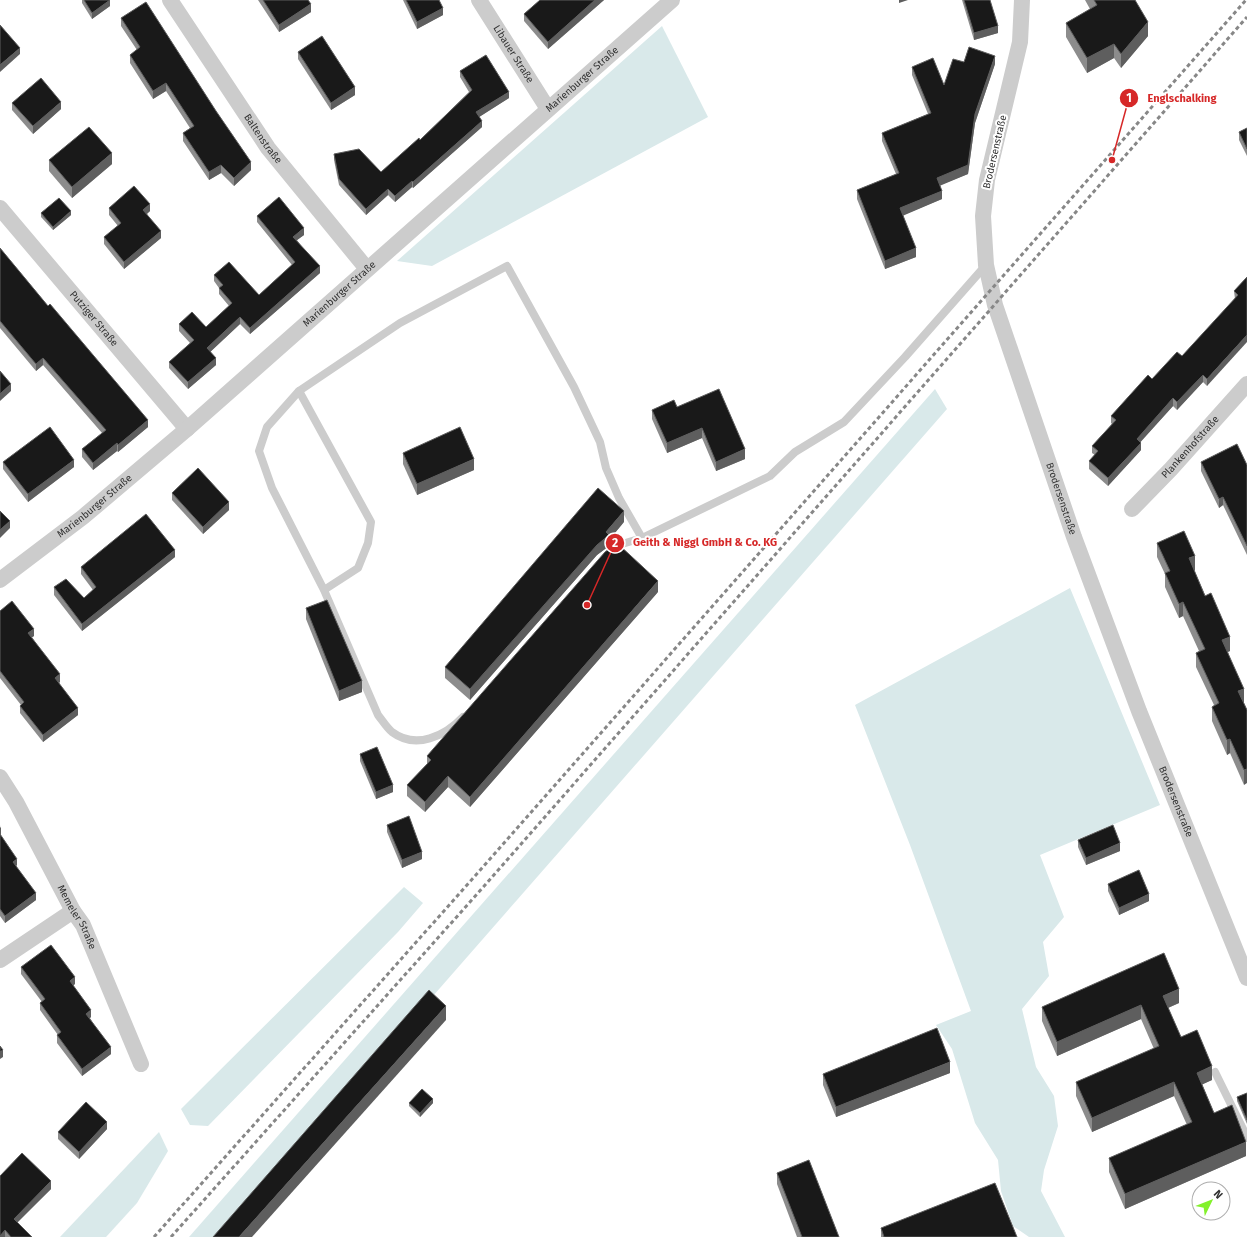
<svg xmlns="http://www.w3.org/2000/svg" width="1247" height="1237" font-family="'Fira Sans',sans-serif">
<rect width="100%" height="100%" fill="#fff"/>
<g fill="#d9e9ea">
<path d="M662,26L708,117L432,266L397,261Z"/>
<path d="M935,389L947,409L222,1237H189Z"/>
<path d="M1070,588L1160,805L1040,855L1064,917L1043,942L1049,976L1022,1009L1036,1067L1054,1096L1058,1126L1044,1170L1041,1191L1065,1237H1029L1013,1226L1001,1191L998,1160L975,1123L952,1049L936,1025L971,1011L910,845L855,705Z"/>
<path d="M404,887L423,903L398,932L208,1126L190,1125L181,1109Z"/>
<path d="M159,1132L168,1151L137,1203L106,1237H60Z"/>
</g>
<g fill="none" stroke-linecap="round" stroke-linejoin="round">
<g stroke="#ccc" stroke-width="8">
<path d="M299,391L400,323L507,266L574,387L600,442L606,468L619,498L642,538"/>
<path d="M611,550L622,544L642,538L770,476L795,452L844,422L905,357L986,265"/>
<path d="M324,590L358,568L368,543L371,522L299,391L267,427L259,451L272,488L324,590L378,715C382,720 387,728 392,732C416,750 445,736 463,717"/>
<path d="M1215,1072L1247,1137"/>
</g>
<g stroke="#ccc" stroke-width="16">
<path id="s1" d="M170,0L268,148L367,269"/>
<path id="s2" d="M479,0L548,109"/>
<path id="s3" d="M1022,0L1020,42L987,180L983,216L986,265L995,305L1074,537L1139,711L1247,978"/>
<path id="s4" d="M0,208L187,429"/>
<path id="s5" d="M1132,509L1171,469L1247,384"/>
<path id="s6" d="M0,580L83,517L187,429L672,0"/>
<path id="s7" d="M0,777L16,802L73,911L83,925L141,1064"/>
<path d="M0,960L73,911"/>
</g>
<g stroke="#878787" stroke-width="3" stroke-dasharray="4 3" stroke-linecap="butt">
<path d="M154,1237L475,876L1246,0"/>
<path d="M171,1237L486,884L1247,17"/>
</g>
</g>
<g fill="#8c8c8c">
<path d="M82,0H110V6L92,19L82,3Z"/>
<path d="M258,0H308L311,12L279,32Z"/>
<path d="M403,0H439L443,15L417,29Z"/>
<path d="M540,0H604L548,49L524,21V14Z"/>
<path d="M962,0H990L998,33L974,40Z"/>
<path d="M1085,0H1135L1148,36L1121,68L1114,58L1087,73L1066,37V23L1090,9Z"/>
<path d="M121,18L251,170L234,186L221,173L209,180L183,141V133L190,128L166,91L153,99L130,63V55L137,50L121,26Z"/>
<path d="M298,52L355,95L331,110L298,59Z"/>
<path d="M964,62L995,64L975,123L968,174L940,185L942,199L903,215L916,257L885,269L857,199V190L896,174L882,141V133L928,114L912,75V67L944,85Z"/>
<path d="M460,71L509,98L479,117L482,127L413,188L412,187L395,202L388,195L366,215L339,185L334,160V154L381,172L420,140L469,92L460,77Z"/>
<path d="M12,103L61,109L33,134L12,110Z"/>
<path d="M1247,128V156L1239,140V132Z"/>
<path d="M49,160L112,164L72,198L49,171Z"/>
<path d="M109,208L150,211L147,214L161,238L124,269L104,244V237L118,226L109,215Z"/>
<path d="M41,213L71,215L53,230L41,217Z"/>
<path d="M257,216L304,235L297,240L320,273L250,334L240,324L210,352L216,365L188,389L169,368V362L190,343L179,331V324L206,327L229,306L219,294V288L214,281V275L259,295L292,265L257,222Z"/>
<path d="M0,248L148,427L118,452L117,451L93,470L82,457V449L102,433L43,365L36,371L0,328Z"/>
<path d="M1247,277L1207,386L1203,382L1177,410L1173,406L1140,442L1141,450L1108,486L1089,469V461L1095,455L1092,453V446L1112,424L1111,423V416L1152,379L1182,356L1235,299L1234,291Z"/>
<path d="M677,407L745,459L716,471L702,438L667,453L652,419V410Z"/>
<path d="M403,453L474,470L417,495L403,464Z"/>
<path d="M3,462L74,467L28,502L3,469Z"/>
<path d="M1201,462L1247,465V555L1223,505L1219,508L1201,471Z"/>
<path d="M172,493L229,510L203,534L172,500Z"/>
<path d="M624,522L609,540V546L597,555L470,700L445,678V667Z"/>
<path d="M1157,543L1195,570H1194L1230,651L1228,652L1244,703L1247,710L1244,785L1230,753L1227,755L1212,721V707L1214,705L1196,667V653L1199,651L1183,616L1179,618L1165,587V574L1157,557Z"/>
<path d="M175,557L82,631L54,595V587L84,598L93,590L81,574V567Z"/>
<path d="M658,592L470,807L448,787L425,812L407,796V785L427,764V756Z"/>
<path d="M306,608L362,692L339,701L306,619Z"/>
<path d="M0,611L34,636L32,637L60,682L59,683L78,715L43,742L20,713V706L21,705L0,678Z"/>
<path d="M360,754L393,792L376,799L360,761Z"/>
<path d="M0,825L1,834H0L17,865L16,866L36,900L5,923L0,916Z"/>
<path d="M387,825L422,859L402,868L387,832Z"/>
<path d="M1078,840L1120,851L1086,865L1078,847Z"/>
<path d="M1108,884L1149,901L1119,915L1108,891Z"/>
<path d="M21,967L75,984L73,985L91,1017L90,1018L111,1054L82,1076L57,1043V1035H58L40,1010V1003L42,1002L21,974Z"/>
<path d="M1179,1003L1168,1008L1181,1037L1212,1080L1202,1084L1214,1113L1246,1156L1125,1209L1109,1172V1158L1187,1125L1174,1096L1092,1132L1076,1096V1082L1154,1049L1141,1019L1057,1056L1042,1021V1007Z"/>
<path d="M950,1073L836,1117L823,1085V1074Z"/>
<path d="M1247,1093V1124L1237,1101V1097Z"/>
<path d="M409,1103H433L420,1117L409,1106Z"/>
<path d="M107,1129L79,1159L58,1139V1132Z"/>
<path d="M777,1173L839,1237H797L777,1184Z"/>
<path d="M0,1176L51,1189L17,1222L32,1237H0Z"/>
<path d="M881,1228L1017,1237H881Z"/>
</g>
<g fill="#5e5e5e">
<path d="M110,0V6L92,19V13Z"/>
<path d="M595,0H604L548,49V42Z"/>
<path d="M899,0H908L899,3Z"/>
<path d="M311,4V12L279,32V25Z"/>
<path d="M443,8V15L417,29V22Z"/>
<path d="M1148,22V36L1121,68V54Z"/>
<path d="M998,26V33L974,40V33Z"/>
<path d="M1114,44V58L1087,73V58Z"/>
<path d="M20,48V54L0,72V65Z"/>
<path d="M995,56V64L975,123L968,174L937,187V178L975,114Z"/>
<path d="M166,83V91L153,99V91Z"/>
<path d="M355,87V95L331,110V103Z"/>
<path d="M509,92V98L476,119V112Z"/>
<path d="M61,102V109L33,134V126Z"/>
<path d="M482,121V127L413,188V182Z"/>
<path d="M112,153V164L72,198V187Z"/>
<path d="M251,162V170L234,186V178Z"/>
<path d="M221,165V173L209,180V172Z"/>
<path d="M412,181V187L395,202V196Z"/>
<path d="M388,189V195L366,215V209Z"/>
<path d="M942,191V199L900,217V208Z"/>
<path d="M150,204V211L143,217V210Z"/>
<path d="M71,211V215L53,230V227Z"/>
<path d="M304,228V235L293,243V237Z"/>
<path d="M161,231V238L124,269V262Z"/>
<path d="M916,248V257L885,269V261Z"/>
<path d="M320,266V273L250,334V328Z"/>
<path d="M240,317V324L207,355V348Z"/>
<path d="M1247,335V342L1207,386V379Z"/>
<path d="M43,358V365L36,371V364Z"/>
<path d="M216,358V365L188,389V382Z"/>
<path d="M1203,375V382L1177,410V402Z"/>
<path d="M11,384V391L0,401V394Z"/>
<path d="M1173,398V406L1137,446V439Z"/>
<path d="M148,420V427L118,452V445Z"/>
<path d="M702,428V438L667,453V443Z"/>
<path d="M117,443V451L93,470V463Z"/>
<path d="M1141,443V450L1108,486V478Z"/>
<path d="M745,449V459L716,471V462Z"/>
<path d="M474,459V470L417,495V484Z"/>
<path d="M74,460V467L28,502V494Z"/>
<path d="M1223,497V505L1219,508V499Z"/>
<path d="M229,502V510L203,534V527Z"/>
<path d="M624,511V522L609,540V546L597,555L470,700V689Z"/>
<path d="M10,521V528L0,538V530Z"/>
<path d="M175,550V557L82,631V624Z"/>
<path d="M1195,556V570L1189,572V558Z"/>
<path d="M658,581V592L470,807V797Z"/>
<path d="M1183,602V616L1179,618V604Z"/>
<path d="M34,629V636L28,640V633Z"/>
<path d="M1230,637V651L1222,654V640Z"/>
<path d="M60,674V682L55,686V678Z"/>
<path d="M362,681V692L339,701V691Z"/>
<path d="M1244,689V703L1238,706V691Z"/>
<path d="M78,708V715L43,742V735Z"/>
<path d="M1230,739V753L1227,755V740Z"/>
<path d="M1247,769V783L1244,785V770Z"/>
<path d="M448,776V787L425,812V802Z"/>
<path d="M393,785V792L376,799V792Z"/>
<path d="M1,827V834L0,835V828Z"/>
<path d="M1120,843V851L1086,865V858Z"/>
<path d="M422,852V859L402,868V860Z"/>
<path d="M17,859V865L13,869V862Z"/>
<path d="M36,893V900L5,923V916Z"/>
<path d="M1149,894V901L1119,915V908Z"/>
<path d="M75,977V984L70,988V981Z"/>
<path d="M1179,989V1003L1163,1010V996Z"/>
<path d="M1141,1005V1019L1057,1056V1042Z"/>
<path d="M446,1006V1020L252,1237H239Z"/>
<path d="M91,1010V1017L86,1021V1014Z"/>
<path d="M111,1047V1054L82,1076V1069Z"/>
<path d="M3,1050V1057L0,1059V1052Z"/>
<path d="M950,1062V1073L836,1117V1107Z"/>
<path d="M1212,1066V1080L1197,1087V1073Z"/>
<path d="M1174,1082V1096L1092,1132V1118Z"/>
<path d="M433,1099V1103L420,1117V1113Z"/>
<path d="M107,1122V1129L79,1159V1152Z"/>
<path d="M1246,1142V1156L1125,1209V1194Z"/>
<path d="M51,1181V1189L14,1226V1219Z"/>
<path d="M5,1230V1237H0V1236Z"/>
</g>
<g fill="#191919" stroke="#5e5e5e">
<path d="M84,0H110L92,13Z"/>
<path d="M263,0H308L311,4L279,25Z"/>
<path d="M406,0H439L443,8L417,22Z"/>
<path d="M540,0H595L548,42L524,14Z"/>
<path d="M964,0H990L998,26L974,33Z"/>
<path d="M1094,0H1135L1148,22L1121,54L1114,44L1087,58L1066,23L1097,5Z"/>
<path d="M146,2L216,111L251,162L234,178L221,165L209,172L183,133L194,126L166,83L153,91L130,55L140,47L121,18Z"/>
<path d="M0,25L20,48L0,65Z"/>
<path d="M322,36L355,87L331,103L298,52Z"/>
<path d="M969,47L995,56L975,114L968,165L937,178L942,191L900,208L916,248L885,261L857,190L899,173L882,133L931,113L912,67L933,58L944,85L953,59L964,62Z"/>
<path d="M486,55L509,92L476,112L482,121L413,182L412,181L395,196L388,189L366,209L339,179L334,154L359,149L381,172L419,138L420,140L472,90L460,71Z"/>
<path d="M41,78L61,102L33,126L12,103Z"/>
<path d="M89,127L112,153L72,187L49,160Z"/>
<path d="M1247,128V149L1239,132Z"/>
<path d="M134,186L150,204L143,210L161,231L124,262L104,237L121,223L109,208Z"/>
<path d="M279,197L304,228L293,237L320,266L250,328L240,317L207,348L216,358L188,382L169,362L194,340L179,324L192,312L206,327L232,303L219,288L223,285L214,275L229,262L259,295L295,262L257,216Z"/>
<path d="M59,198L71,211L53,227L41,213Z"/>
<path d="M0,248L48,306L50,304L148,420L118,445L117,443L93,463L82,449L106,430L43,358L36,364L0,321Z"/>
<path d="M1247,277V335L1207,379L1203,375L1177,402L1173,398L1137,439L1141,443L1108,478L1089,461L1098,451L1092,446L1116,420L1111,416L1148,375L1152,379L1177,352L1182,356L1238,295L1234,291Z"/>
<path d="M0,371L11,384L0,394Z"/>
<path d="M719,389L745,449L716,462L702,428L667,443L652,410L674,400L677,407Z"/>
<path d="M50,427L74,460L28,494L3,462Z"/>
<path d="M460,427L474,459L417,484L403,453Z"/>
<path d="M1237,444L1247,465V546L1223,497L1219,499L1201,462Z"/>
<path d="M198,468L229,502L203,527L172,493Z"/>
<path d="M598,488L624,511L606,532L609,535L597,545L470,689L445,667Z"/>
<path d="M0,511L10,521L0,530Z"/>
<path d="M146,514L175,550L82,624L54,587L66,579L84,598L96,587L81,567Z"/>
<path d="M1184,531L1195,556L1189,558L1205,596L1211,593L1230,637L1222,640L1244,689L1238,691L1247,710V769L1244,770L1230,739L1227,740L1212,707L1219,703L1196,653L1205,649L1183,602L1179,604L1165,573L1170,571L1157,543Z"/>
<path d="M617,543L658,581L470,797L448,776L425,802L407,785L431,760L427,756L605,552Z"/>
<path d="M327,600L362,681L339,691L306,608Z"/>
<path d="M12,601L34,629L28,633L60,674L55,678L78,708L43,735L20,706L24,702L0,671V611Z"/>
<path d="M377,747L393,785L376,792L360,754Z"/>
<path d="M409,816L422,852L402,860L387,825Z"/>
<path d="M1113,825L1120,843L1086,858L1078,840Z"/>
<path d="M0,834L17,859L13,862L36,893L5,916L0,909Z"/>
<path d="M1139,870L1149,894L1119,908L1108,884Z"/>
<path d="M51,945L75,977L70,981L91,1010L86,1014L111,1047L82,1069L57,1035L61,1032L40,1003L45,999L21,967Z"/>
<path d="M1164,953L1179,989L1163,996L1181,1037L1197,1030L1212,1066L1197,1073L1214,1113L1232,1105L1246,1142L1125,1194L1109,1158L1192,1122L1174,1082L1092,1118L1076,1082L1159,1046L1141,1005L1057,1042L1042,1007Z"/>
<path d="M429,990L446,1006L239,1237H213Z"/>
<path d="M937,1028L950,1062L836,1107L823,1074Z"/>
<path d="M0,1046L3,1050L0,1052Z"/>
<path d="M422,1089L433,1099L420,1113L409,1103Z"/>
<path d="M1247,1093V1120L1237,1097Z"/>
<path d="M86,1102L107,1122L79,1152L58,1132Z"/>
<path d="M22,1153L51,1181L14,1219L32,1237H11L5,1230L0,1236V1176Z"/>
<path d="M809,1160L839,1237H802L777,1173Z"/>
<path d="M995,1183L1017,1237H884L881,1228Z"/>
</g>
<g text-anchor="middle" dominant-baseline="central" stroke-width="4" stroke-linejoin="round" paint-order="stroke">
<g font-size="10" fill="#323232" stroke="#fff">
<text stroke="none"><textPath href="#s2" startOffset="64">Libauer Straße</textPath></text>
<text stroke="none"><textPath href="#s6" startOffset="768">Marienburger Straße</textPath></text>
<text stroke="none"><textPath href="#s1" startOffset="167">Baltenstraße</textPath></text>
<text transform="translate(995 152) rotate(-77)">Brodersenstraße</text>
<text stroke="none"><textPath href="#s6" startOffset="444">Marienburger Straße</textPath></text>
<text stroke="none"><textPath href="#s4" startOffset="145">Putziger Straße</textPath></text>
<text stroke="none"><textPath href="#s5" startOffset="85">Plankenhofstraße</textPath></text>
<text stroke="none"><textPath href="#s3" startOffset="515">Brodersenstraße</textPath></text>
<text stroke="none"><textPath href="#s6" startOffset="120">Marienburger Straße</textPath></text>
<text stroke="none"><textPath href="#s3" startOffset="839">Brodersenstraße</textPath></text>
<text stroke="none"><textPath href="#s7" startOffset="160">Memeler Straße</textPath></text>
</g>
</g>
<path fill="none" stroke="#d62828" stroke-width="1.5" d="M1112 160L1129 98M587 605L615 543"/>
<g fill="#d62828" stroke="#fff" stroke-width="1.5">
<circle cx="1112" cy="160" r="4"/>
<circle cx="587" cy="605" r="4"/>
<circle cx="1129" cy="98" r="10"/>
<circle cx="615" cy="543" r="10"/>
</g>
<g font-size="12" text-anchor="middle" font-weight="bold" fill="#fff">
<text x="1129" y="102">1</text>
<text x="615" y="547">2</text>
</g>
<g font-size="11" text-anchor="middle" font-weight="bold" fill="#d62828" stroke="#fff" stroke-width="4" stroke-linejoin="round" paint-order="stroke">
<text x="1182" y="102">Englschalking</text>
<text x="705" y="546">Geith &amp; Niggl GmbH &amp; Co. KG</text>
</g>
<g transform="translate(1211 1201) rotate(47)"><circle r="19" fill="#ffffff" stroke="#adadad"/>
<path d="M0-3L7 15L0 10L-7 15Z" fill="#83f12c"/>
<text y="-6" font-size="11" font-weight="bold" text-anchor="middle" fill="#323232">N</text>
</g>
</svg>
